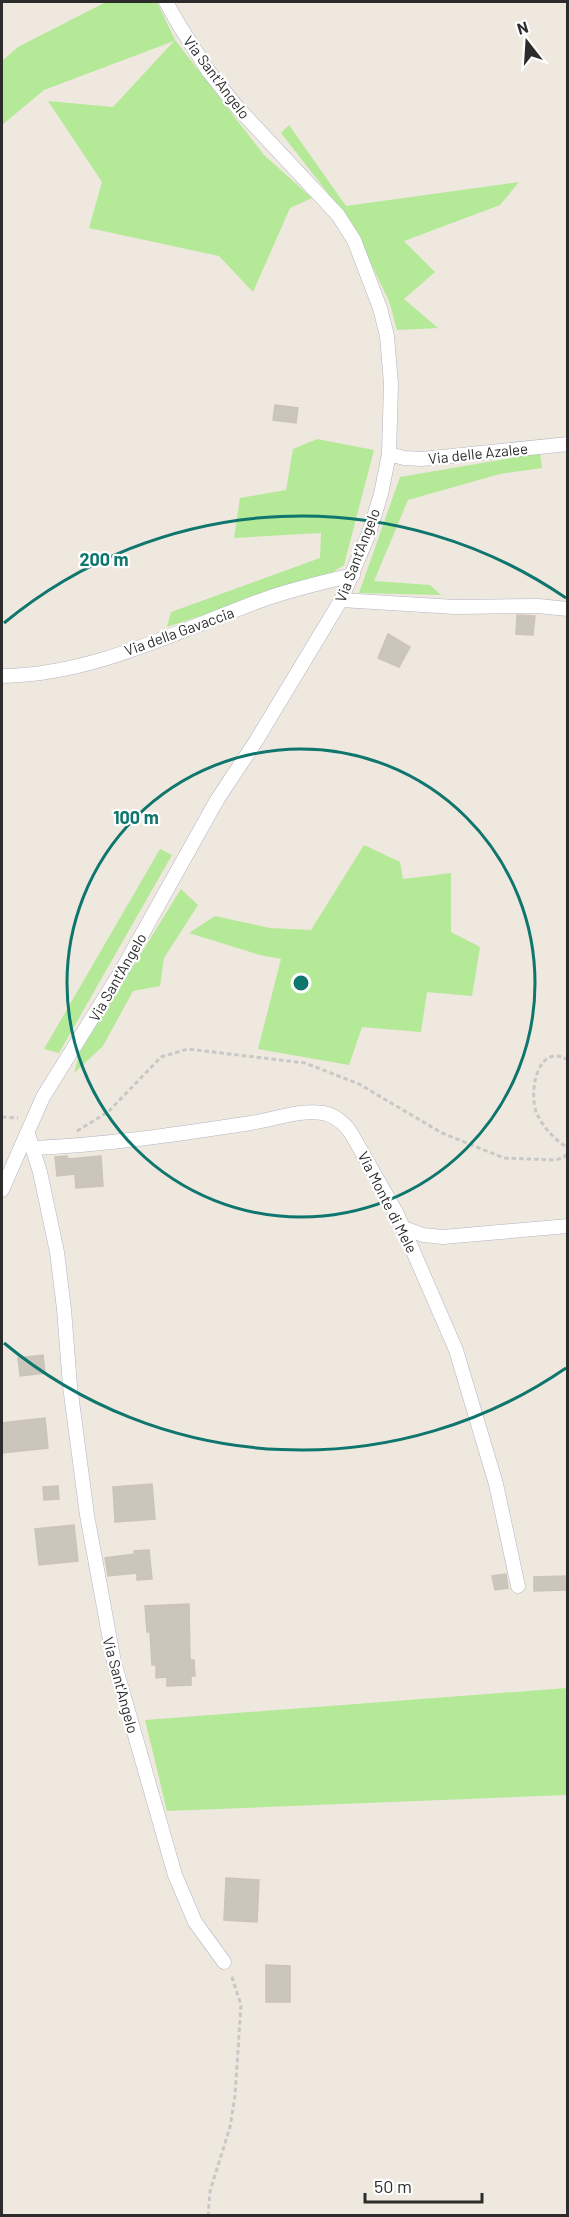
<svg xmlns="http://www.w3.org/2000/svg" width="569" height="2217" font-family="Barlow,sans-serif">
<rect width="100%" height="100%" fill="#efe8de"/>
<g fill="#b3e997">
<path d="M106,2H157L175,40L264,155L312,198L290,208L253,292L219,256L89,228L102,182L48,101L113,107L174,41L44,90L2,125V61L18,47Z"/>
<path d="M289,125L346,206L519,182L500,205L404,241L435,272L404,299L438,328L397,330L389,301L352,224L281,133Z"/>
<path d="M317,439L374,450L344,565L330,574L167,627L171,612L320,558L321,533L234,538L240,498L286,490L293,449Z"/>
<path d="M540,453L542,468L500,474L408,500L374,581L430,585L441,595L359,593L400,477Z"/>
<path d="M364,845L400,862L403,879L451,873V932L480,947L472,996L427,992L421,1032L362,1027L349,1065L258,1049L281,959L260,955L189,933L215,916L270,928L311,930Z"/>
<path d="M160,849L172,855L59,1053L44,1049Z"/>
<path d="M181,889L198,905L164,958L160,986L133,991L103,1046L74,1073L80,1052Z"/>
<path d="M567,1688V1795L167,1811L145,1720Z"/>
</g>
<g fill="#cac6bc" stroke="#cbc4b7" stroke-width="1.5">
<path d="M275,405L298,408L296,423L273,420Z"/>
<path d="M517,615L535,616L533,635L516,634Z"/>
<path d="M388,634L410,647L399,667L378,658Z"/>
<path d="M67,1156L68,1159L101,1156L103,1186L76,1188L75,1174L57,1176L55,1157Z"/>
<path d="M43,1355L45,1373L20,1376L18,1358Z"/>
<path d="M45,1418L48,1448L2,1453V1423Z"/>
<path d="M152,1484L155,1519L115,1522L113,1487Z"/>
<path d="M58,1486L59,1499L44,1500L43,1487Z"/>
<path d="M74,1525L78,1561L39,1565L35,1529Z"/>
<path d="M149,1550L152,1579L137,1580V1573L108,1576L105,1558L135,1554L134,1551Z"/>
<path d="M506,1574L508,1588L495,1590L492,1576Z"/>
<path d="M567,1576V1590L534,1591V1577Z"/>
<path d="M189,1604L190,1660H194L195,1676H191V1685L167,1686V1677L156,1678V1665H152L150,1632H147L145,1606Z"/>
<path d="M226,1878L259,1880L257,1922L224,1920Z"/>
<path d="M266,1965L290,1966V2002H266Z"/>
</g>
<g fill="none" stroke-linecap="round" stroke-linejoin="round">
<defs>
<g id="minor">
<path d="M389,454L404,458L422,459L568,444"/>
<path d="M341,600L455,607L538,606L568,609"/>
<path d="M2,676C93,675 180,630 265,599C293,589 324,582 353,575"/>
<path d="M28,1134L40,1172L57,1252L64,1309L70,1386L87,1515L114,1662L175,1875L195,1922L224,1962"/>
<path d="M33,1148C106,1145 179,1134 251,1123C273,1120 300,1109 323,1113C335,1115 344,1123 351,1133L397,1214L456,1350L496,1484L518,1586"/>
<path d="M2,1190L43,1097L122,970L217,800L256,741L341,600L369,533L381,494L389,454L391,384L387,336L380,308L354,240L338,215L237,107L209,72L179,25L166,2"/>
<path d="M404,1228L423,1235L443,1237L568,1226"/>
</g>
</defs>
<use href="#minor" stroke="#b2b5c1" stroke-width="15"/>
<g stroke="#c8c8c8" stroke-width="3" stroke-dasharray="4.5 3" stroke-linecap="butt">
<path d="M568,1060C537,1041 528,1094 537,1114C541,1122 547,1131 554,1137C558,1142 564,1144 568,1150"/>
<path d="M2,1117L18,1118"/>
<path d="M77,1131L108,1112L161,1057L188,1049L305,1063L359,1084L442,1133L504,1158L555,1160L563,1158L568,1153"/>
<path d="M208,2216L210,2191L230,2127L235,2096L241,2005L231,1974"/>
</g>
<use href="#minor" stroke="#fff" stroke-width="14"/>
</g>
<g fill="none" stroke="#0f766e" stroke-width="3">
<circle cx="301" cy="983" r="234"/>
<path d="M566 1368A467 467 0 0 1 4 1343M4 623A467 467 0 0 1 566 598"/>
</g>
<g text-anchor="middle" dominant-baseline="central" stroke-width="4.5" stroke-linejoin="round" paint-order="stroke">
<g font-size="15" fill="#2c2c2c" stroke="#fff">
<text transform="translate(217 77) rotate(53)">Via Sant'Angelo</text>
<text transform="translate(478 453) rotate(-6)">Via delle Azalee</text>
<text transform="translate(357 555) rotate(-69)">Via Sant'Angelo</text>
<text transform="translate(179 631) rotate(-20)">Via della Gavaccia</text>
<text transform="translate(117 977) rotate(-60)">Via Sant'Angelo</text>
<text transform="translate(388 1202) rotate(63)">Via Monte di Mele</text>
<text transform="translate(121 1685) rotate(75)">Via Sant'Angelo</text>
</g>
</g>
<circle cx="301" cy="983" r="9" fill="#0f766e" stroke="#fff" stroke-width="3"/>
<g font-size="18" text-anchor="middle" font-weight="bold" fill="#0f766e" stroke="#fff" stroke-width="4.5" stroke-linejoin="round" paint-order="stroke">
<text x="104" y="566">200 m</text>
<text x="136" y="824">100 m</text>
</g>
<rect width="569" height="2217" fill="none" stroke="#2c2c2c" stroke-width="6"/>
<g transform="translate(527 42) rotate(343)" stroke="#ffffff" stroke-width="4.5" paint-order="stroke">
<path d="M0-4.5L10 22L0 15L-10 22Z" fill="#2c2c2c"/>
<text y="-9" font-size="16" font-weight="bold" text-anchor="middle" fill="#2c2c2c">N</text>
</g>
<path d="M365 2193v9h117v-9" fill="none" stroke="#2c2c2c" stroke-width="3"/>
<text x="374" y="2193" font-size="18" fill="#2c2c2c" stroke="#ffffff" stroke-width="4.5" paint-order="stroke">50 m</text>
</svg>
